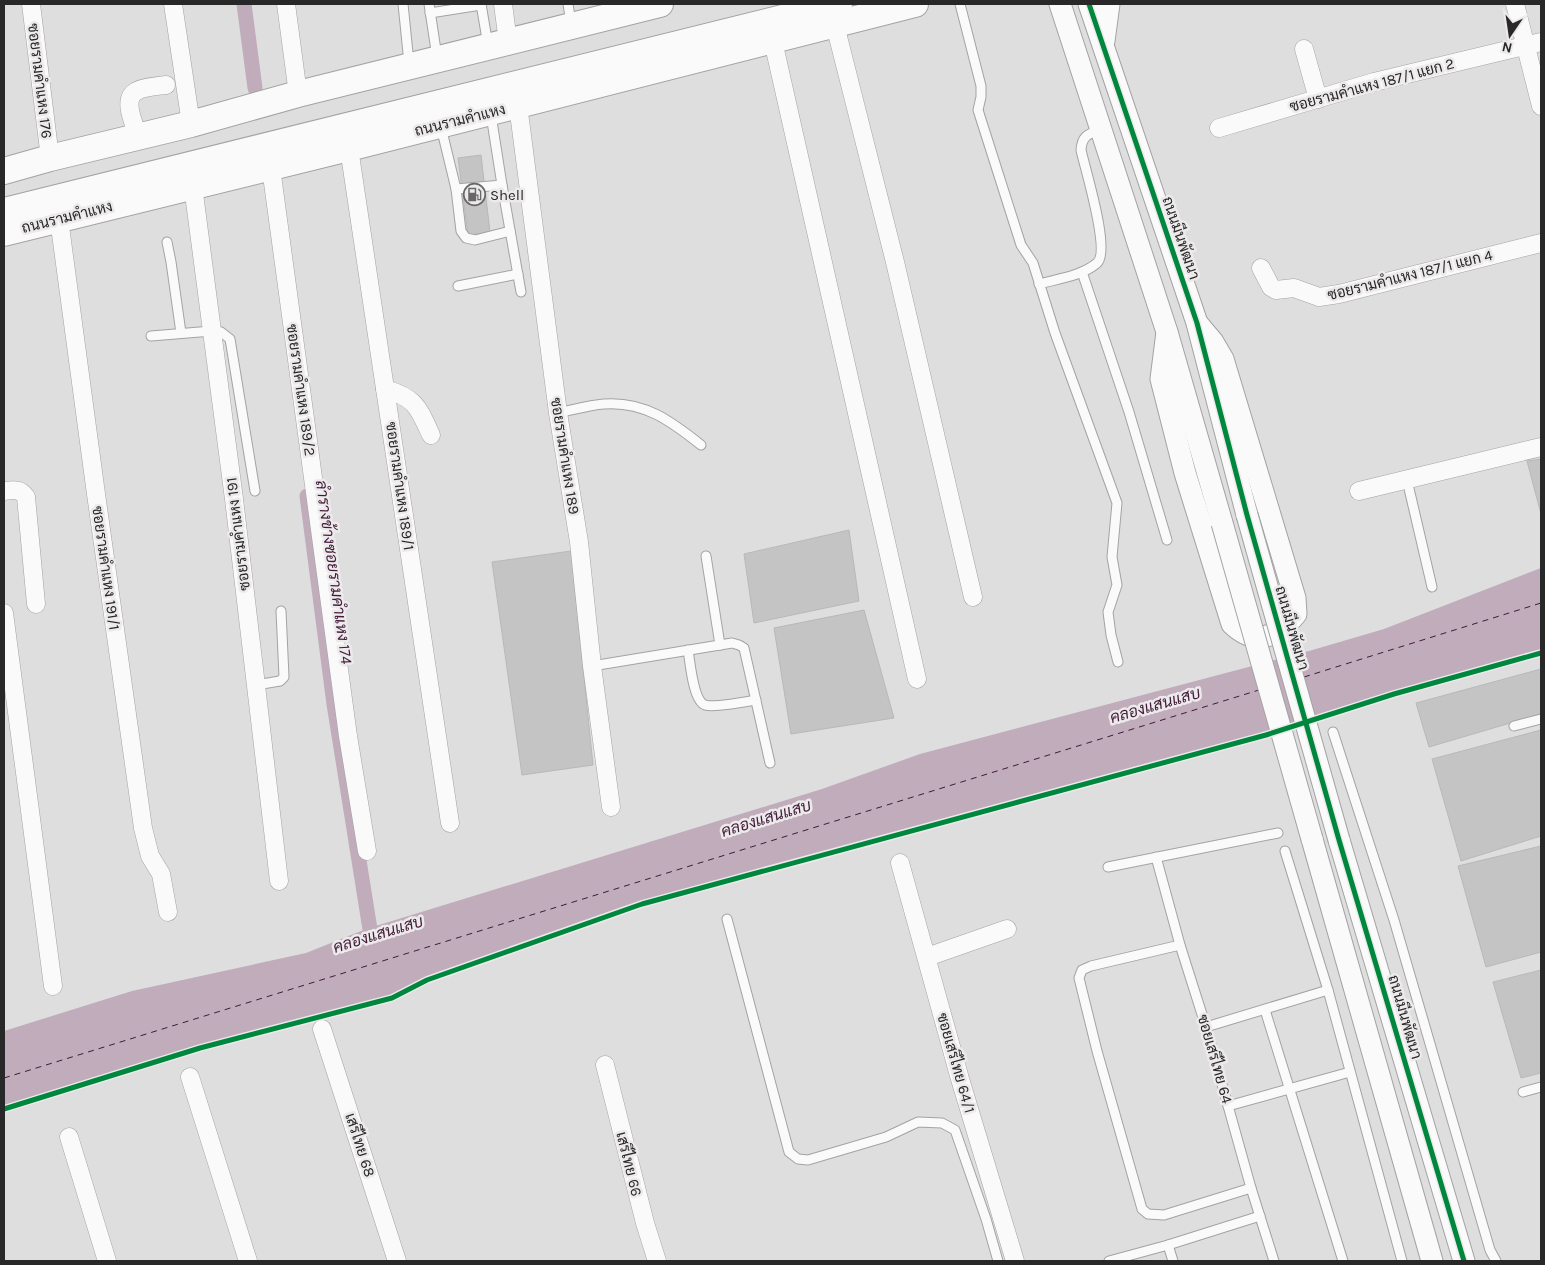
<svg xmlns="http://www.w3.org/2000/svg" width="1545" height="1265" font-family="Karla,Sarabun,sans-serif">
<rect width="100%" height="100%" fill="#dfdedf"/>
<path fill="#c0acbb" d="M1541,568V650L1342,708L1256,736L772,867L638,905L425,979L388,998L188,1050L4,1107V1031L132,991L306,953L366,929L822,789L920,754L1309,651L1384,629Z"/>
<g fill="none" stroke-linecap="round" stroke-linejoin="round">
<g stroke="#c0acbb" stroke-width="15">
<path d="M244,4L255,88"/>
<path d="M307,496L334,704L373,948"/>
</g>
<g stroke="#411b38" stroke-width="1" stroke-dasharray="6 5" stroke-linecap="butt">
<path d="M1304,677L1541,603"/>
<path d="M4,1078L1259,690"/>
</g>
</g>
<g fill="#c5c4c5" stroke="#b9b8b9">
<path d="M481,155L490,232L468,235L458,158Z"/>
<path d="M1541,459V514L1527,461Z"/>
<path d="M849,530L859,601L754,623L744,554Z"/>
<path d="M571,551L593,765L522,775L492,562Z"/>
<path d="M864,610L894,718L791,734L774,628Z"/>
<path d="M1541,669V714L1429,747L1416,703Z"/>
<path d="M1541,730V836L1461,861L1432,759Z"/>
<path d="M1541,846V952L1486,967L1458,866Z"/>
<path d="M1541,970V1073L1521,1078L1493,982Z"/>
</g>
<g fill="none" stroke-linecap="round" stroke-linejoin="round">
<defs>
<g id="service">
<path d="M403,4L409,63"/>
<path d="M429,4L437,57"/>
<path d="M481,4L488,45"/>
<path d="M568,4L571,23"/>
<path d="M960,4L981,86V97L978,110L1021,245L1033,263L1055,333L1117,503L1112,557L1117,585L1108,612L1111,635L1118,662"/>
<path d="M430,13L481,5"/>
<path d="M441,127L456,189L502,185L491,115"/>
<path d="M502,185L521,292"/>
<path d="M456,189L461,231L466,238L475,240L510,231"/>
<path d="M167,242L171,262L181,333"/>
<path d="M1082,272L1129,412L1167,540"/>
<path d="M1039,284C1057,279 1082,276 1097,263C1111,251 1085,169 1081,150C1082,135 1089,134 1101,129"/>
<path d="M458,286L518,274"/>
<path d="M151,336L212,331L221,332L230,339L255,491"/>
<path d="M558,413C573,410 589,405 604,404C644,401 671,421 701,445"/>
<path d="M1407,480L1432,587"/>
<path d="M706,556L720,645"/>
<path d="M688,650C690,661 693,701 705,705C714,708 745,702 756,700"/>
<path d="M592,666L732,643L739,645L744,648L770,763"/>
<path d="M256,685L280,681L284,677L281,611"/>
<path d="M1514,726L1541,719"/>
<path d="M1333,732L1394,920L1490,1250L1496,1261"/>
<path d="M1285,851L1328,990"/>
<path d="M1156,857L1180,945L1206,1027L1251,1188L1274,1261"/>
<path d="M1108,867L1278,833"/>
<path d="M727,919L789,1152L798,1159L808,1160L886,1137L918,1122L942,1123L955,1130L986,1219L998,1261"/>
<path d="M1180,945L1091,966L1082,970L1079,978L1097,1051L1142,1209L1148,1214L1164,1215L1251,1188"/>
<path d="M1265,1010L1343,1261"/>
<path d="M1206,1027L1328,990L1402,1261"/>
<path d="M1523,1092L1541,1087"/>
<path d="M1228,1106L1350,1072"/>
<path d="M1168,1245L1173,1261"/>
<path d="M1109,1261L1168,1245L1260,1216"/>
</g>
<g id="minor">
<path d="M31,4L50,158"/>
<path d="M173,4L191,124"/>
<path d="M286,4L298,94"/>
<path d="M503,4L508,42"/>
<path d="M1515,4L1541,106"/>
<path d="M835,25L895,262L973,597"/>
<path d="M773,41L917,679"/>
<path d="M1304,49L1318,99"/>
<path d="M518,105L558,413L579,542L592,666L611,807"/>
<path d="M1219,128L1374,82L1541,42"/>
<path d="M138,136C135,125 122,101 135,92C142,87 157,86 166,85"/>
<path d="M349,148L450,823"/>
<path d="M271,168L348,736L367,851"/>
<path d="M193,186L234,499L279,881"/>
<path d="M59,219L96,494L143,828L150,856L161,874L168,912"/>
<path d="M1261,268L1271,287L1276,290L1294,288L1319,297L1339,294L1541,243"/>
<path d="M385,389C416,398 418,407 431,435"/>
<path d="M4,491C13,490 20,488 26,497L36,604"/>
<path d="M1359,491L1541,447"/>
<path d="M4,613L53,986"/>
<path d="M900,863L960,1079L1015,1261"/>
<path d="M927,957L1007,929"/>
<path d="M322,1029L397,1261"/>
<path d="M605,1065L645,1223L657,1261"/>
<path d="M190,1077L248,1261"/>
<path d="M69,1137L107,1261"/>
</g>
<g id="tertiary">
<path d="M1060,4L1167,332L1222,523"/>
<path d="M1089,4L1197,323L1247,515"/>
<path d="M1104,41L1109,4"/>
<path d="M1167,332L1161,379L1185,473L1232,624C1256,647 1277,637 1296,614L1295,598L1223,359L1213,342L1197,323"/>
<path d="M1312,839L1432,1261"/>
<path d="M1339,840L1464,1261"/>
</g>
<g id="primary">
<path d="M4,171L50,158L191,124L298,94L660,4"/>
<path d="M4,211L839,4"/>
<path d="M4,233L349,148L915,4"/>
</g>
</defs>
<use href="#service" stroke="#a3a3a3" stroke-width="11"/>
<use href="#minor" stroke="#a3a3a3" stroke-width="19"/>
<use href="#tertiary" stroke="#a3a3a3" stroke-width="23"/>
<use href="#primary" stroke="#a3a3a3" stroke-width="28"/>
<use href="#service" stroke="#fafafa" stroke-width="9"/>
<use href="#minor" stroke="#fafafa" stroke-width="18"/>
<use href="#tertiary" stroke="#fafafa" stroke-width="21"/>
<use href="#primary" stroke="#fafafa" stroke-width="26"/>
<defs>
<g id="tertiary-bridge">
<path d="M1247,515L1339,840"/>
<path d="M1222,523L1312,839"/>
</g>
</defs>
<use href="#tertiary-bridge" stroke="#a3a3a3" stroke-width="23" stroke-linecap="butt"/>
<use href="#tertiary-bridge" stroke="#fafafa" stroke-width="21"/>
<defs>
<g id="cycleway">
<path d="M1089,4L1197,323L1247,515L1339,840L1464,1261"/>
<path d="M4,1109L200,1048L392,998L427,980L642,904L1266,735L1394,694L1541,653"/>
</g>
</defs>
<use href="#cycleway" stroke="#edeaec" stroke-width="8"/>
<use href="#cycleway" stroke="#00873e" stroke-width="5"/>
</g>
<defs>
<symbol id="fuel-ring" viewBox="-11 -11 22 22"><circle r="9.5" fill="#edeaec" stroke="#696869" stroke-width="1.5"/><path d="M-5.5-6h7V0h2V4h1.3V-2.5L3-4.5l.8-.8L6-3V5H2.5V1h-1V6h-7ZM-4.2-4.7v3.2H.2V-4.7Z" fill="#696869"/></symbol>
</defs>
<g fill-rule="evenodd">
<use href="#fuel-ring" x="462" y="182" width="25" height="25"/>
</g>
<g text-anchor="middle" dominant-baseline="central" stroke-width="5" stroke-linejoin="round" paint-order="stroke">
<g font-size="15" fill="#292829" stroke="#edeaec">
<text transform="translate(40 81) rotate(83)">ซอยรามคำแหง 176</text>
<text transform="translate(1372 85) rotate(-15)">ซอยรามคำแหง 187/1 แยก 2</text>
<text transform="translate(460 120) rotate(-14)">ถนนรามคำแหง</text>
<text transform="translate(67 217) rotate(-14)">ถนนรามคำแหง</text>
<text transform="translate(1181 238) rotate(71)">ถนนมีนพัฒนา</text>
<text transform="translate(1410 275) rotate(-14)">ซอยรามคำแหง 187/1 แยก 4</text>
<text transform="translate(301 390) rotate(82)">ซอยรามคำแหง 189/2</text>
<text transform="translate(565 456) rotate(81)">ซอยรามคำแหง 189</text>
<text transform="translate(400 486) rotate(82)">ซอยรามคำแหง 189/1</text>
<text transform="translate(238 534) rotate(-97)">ซอยรามคำแหง 191</text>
<text transform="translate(106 568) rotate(82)">ซอยรามคำแหง 191/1</text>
<text transform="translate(1292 628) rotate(74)">ถนนมีนพัฒนา</text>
<text transform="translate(1405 1017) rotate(74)">ถนนมีนพัฒนา</text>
<text transform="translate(1215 1059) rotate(74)">ซอยเสรีไทย 64</text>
<text transform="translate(956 1063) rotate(74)">ซอยเสรีไทย 64/1</text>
<text transform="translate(360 1145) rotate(72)">เสรีไทย 68</text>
<text transform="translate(629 1164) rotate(76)">เสรีไทย 66</text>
</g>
<g font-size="15" fill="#292829" stroke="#edeaec" text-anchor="start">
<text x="490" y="195">Shell</text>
</g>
<g font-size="16" font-style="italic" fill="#411b38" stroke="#edeaec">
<text transform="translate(334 572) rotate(82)">ลำรางข้างซอยรามคำแหง 174</text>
<text transform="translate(1155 705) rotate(-16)">คลองแสนแสบ</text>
<text transform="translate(766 818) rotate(-17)">คลองแสนแสบ</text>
<text transform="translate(378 934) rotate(-17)">คลองแสนแสบ</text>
</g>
</g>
<rect width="1545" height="1265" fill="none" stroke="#292829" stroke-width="10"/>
<g transform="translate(1510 35) rotate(193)" stroke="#edeaec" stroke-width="4" paint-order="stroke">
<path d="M0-4L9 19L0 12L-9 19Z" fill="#292829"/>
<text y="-8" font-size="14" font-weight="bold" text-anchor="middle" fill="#292829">N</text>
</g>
</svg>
